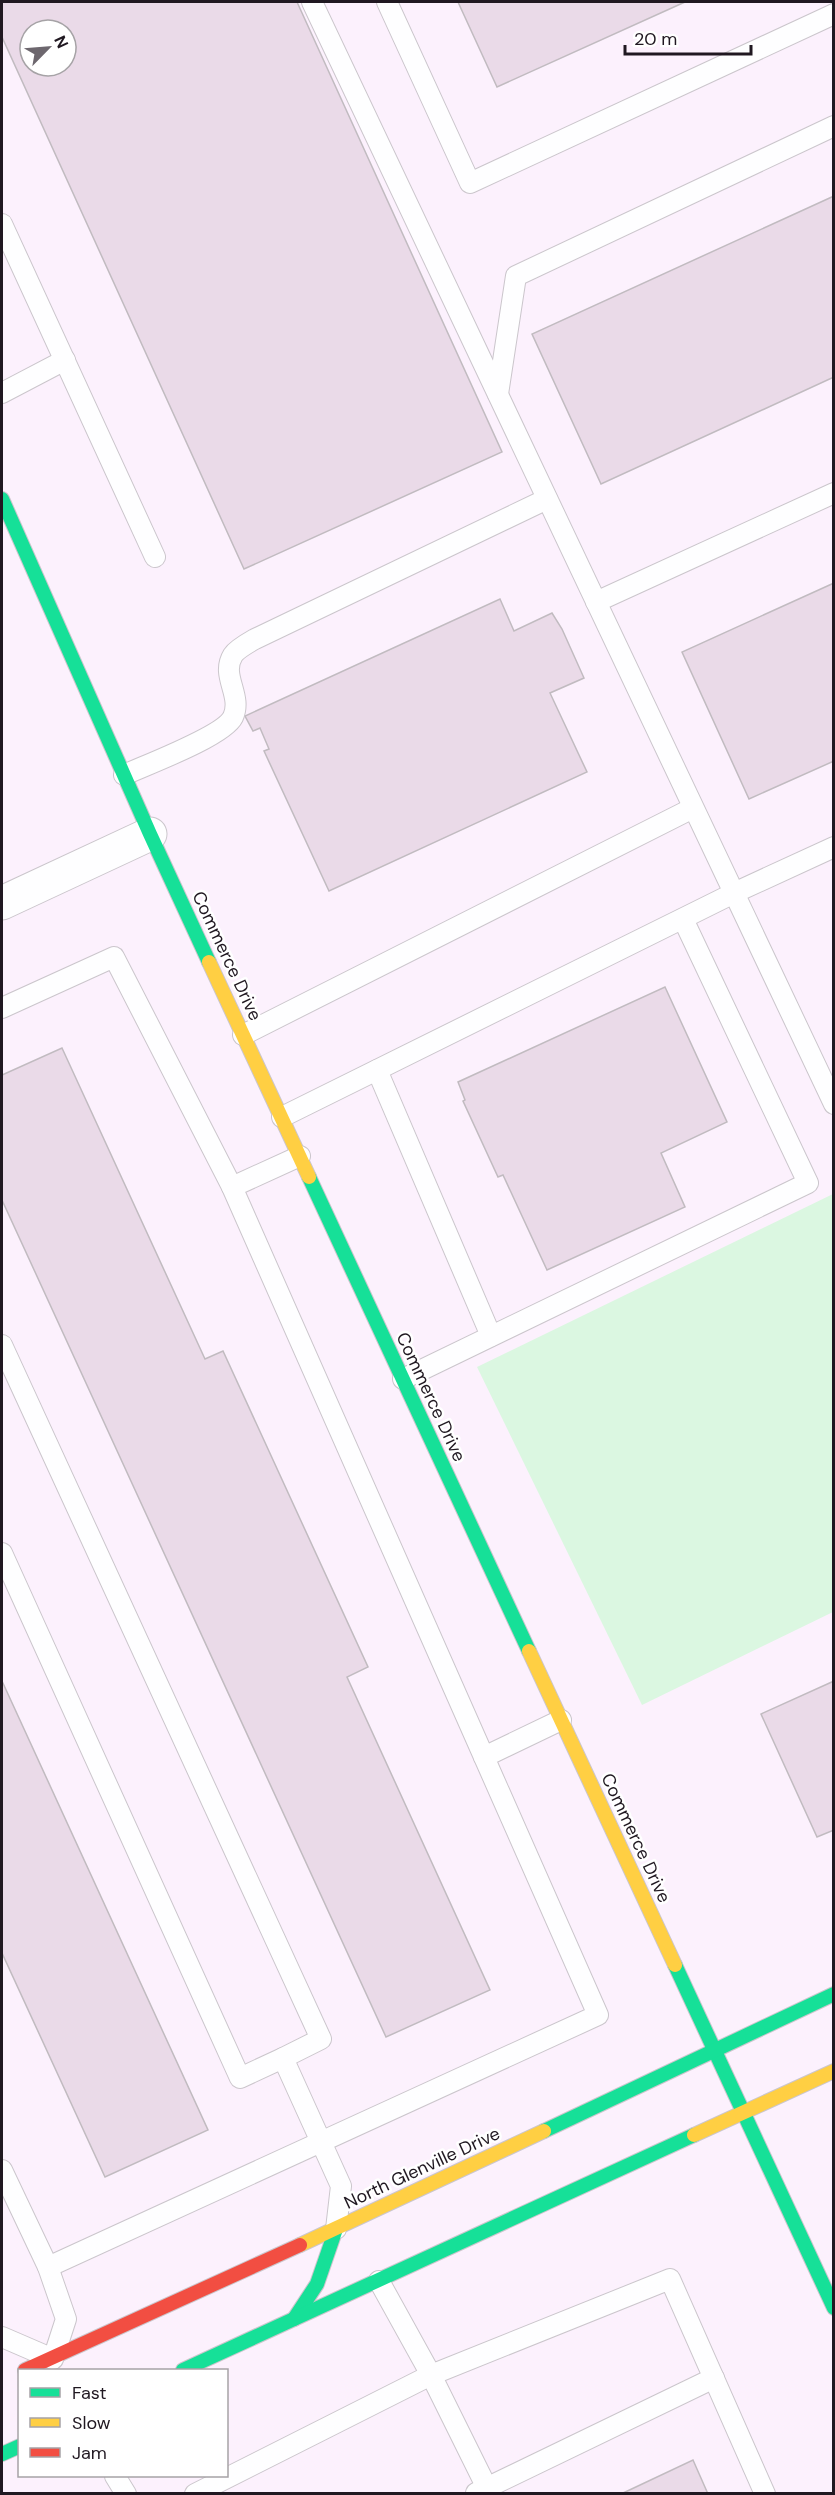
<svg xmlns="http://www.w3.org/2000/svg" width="835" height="2495" font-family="'DM Sans',sans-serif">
<rect width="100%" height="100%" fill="#fbf9fc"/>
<path fill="#fcf1fd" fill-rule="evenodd" d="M2,2H833V2493H2ZM30,30H66V66H30ZM20,2370H226V2476H20Z"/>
<path fill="#dbf7e1" d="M833,1194V1612L642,1705L477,1367Z"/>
<g fill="#eadae8" stroke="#c1bbc0" stroke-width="1.5" fill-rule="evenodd">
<path d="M2,2H297L502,452L244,569L2,37ZM30,30H66V66H30Z"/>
<path d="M458,2H685L497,87Z"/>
<path d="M834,196V377L601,484L532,334Z"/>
<path d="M834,583V761L749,799L682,652Z"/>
<path d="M500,599L514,631L552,613L562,629L584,678L550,693L587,772L329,891L264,751L269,749L260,728L253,731L245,716Z"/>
<path d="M665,987L727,1122L661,1153L685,1207L547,1270L503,1175L498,1177L463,1101L465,1100L458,1082Z"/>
<path d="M62,1048L205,1359L223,1351L368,1667L347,1677L490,1990L386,2037L2,1200V1075Z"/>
<path d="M2,1681L208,2130L105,2177L2,1953Z"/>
<path d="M834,1681V1830L817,1837L761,1714Z"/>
<path d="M693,2460L708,2494H621Z"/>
</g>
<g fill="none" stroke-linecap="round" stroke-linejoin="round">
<defs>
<g id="lane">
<path d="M312,2L834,1104"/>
<path d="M387,2L470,183L834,14"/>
<path d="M2,224L155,557"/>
<path d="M2,393L65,360"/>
<path d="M498,394L516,276L834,126"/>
<path d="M596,602L834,493"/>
<path d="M124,775C146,765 224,736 233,717C243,695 220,676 233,655C237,649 248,643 255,639L547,499"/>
<path d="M2,1008L114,957L232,1187L300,1156"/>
<path d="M243,1035L693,808"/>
<path d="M377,1070L491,1336"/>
<path d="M282,1117L734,893L834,847"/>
<path d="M232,1187L484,1757"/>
<path d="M2,1345L321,2039L283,2058"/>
<path d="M403,1379L808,1183L683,919"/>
<path d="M2,1553L240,2078L283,2058L341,2186L336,2229"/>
<path d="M2,2170L48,2267L66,2319L53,2359L2,2337"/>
<path d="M48,2267L598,2015L484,1757L561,1720"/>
<path d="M115,2476L126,2494"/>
<path d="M487,2488L431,2375L670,2279L765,2494"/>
<path d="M476,2493L714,2378"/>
<path d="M195,2494L431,2375L379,2281"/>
</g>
<path id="street" d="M2,903L150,834"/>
<g id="fast">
<path d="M2,499L150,834L209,962"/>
<path d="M309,1177L529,1651"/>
<path d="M675,1965L834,2308"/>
<path d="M544,2131L834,1994"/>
<path d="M294,2319L317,2284L336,2229"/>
<path d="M183,2370L694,2135"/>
<path d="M2,2454L20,2446"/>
</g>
<g id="slow">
<path d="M209,962L309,1177"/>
<path d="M529,1651L675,1965"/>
<path d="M694,2135L834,2071"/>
<path d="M300,2245L544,2131"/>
</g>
<path id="jam" d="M25,2370L300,2245"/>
</defs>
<use href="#lane" stroke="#cbc6cc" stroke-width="22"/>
<use href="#street" stroke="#cbc6cc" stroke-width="35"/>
<use href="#fast" stroke="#cbc6cc" stroke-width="16"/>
<use href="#slow" stroke="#cbc6cc" stroke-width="16"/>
<use href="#jam" stroke="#cbc6cc" stroke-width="16"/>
<use href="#lane" stroke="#fefeff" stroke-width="20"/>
<use href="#street" stroke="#fefeff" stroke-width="33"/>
<use href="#fast" stroke="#16e098" stroke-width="14"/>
<use href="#slow" stroke="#ffcf43" stroke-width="14"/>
<use href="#jam" stroke="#f24e42" stroke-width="14"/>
</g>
<g text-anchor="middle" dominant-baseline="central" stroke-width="5" stroke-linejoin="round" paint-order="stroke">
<g font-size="18" fill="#201821" stroke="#fff">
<text transform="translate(227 956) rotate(65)">Commerce Drive</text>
<text transform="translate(431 1397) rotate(65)">Commerce Drive</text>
<text transform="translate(636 1838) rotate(65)">Commerce Drive</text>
<text transform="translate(422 2168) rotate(-25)">North Glenville Drive</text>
</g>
</g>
<rect width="835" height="2495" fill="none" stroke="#201821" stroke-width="6"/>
<rect x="18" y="2369" width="210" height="108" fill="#ffffff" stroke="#a6a3a6" stroke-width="1.5"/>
<rect x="30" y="2388" width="30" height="9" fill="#16e098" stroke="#a6a3a6" stroke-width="1.5"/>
<text x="72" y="2399" font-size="18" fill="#201821">Fast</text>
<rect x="30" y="2418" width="30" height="9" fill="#ffcf43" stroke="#a6a3a6" stroke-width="1.5"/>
<text x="72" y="2429" font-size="18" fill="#201821">Slow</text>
<rect x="30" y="2448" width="30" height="9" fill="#f24e42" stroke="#a6a3a6" stroke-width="1.5"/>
<text x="72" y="2459" font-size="18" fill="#201821">Jam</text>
<g transform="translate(48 48) rotate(65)"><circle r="28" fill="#ffffff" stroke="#a6a3a6" stroke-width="1.5"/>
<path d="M0-4.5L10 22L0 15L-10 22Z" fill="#6d676e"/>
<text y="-9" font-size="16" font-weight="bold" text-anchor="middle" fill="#201821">N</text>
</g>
<path d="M625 45v9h126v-9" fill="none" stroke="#201821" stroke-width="3"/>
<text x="634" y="45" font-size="18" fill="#201821" stroke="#ffffff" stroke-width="4.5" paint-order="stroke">20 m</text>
</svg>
